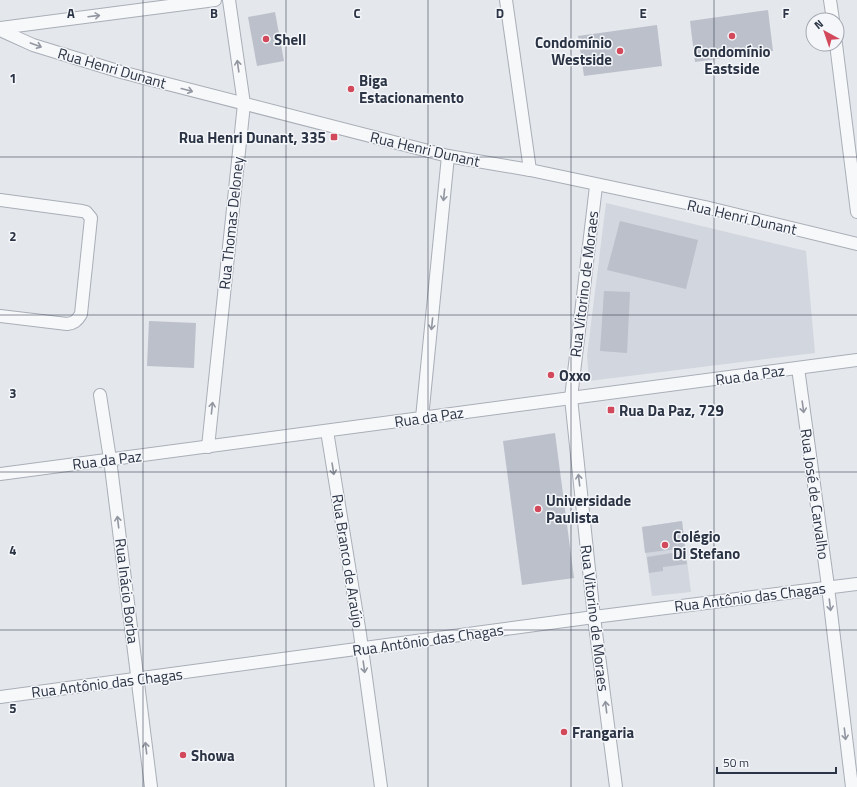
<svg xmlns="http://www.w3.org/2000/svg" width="857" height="787" font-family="'Titillium Web',sans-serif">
<rect width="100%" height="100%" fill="#e4e7ec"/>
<g fill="#d2d6de">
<path d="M606,203L806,251L815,353L589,381L587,356Z"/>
<path d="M682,521L691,592L652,596L642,527Z"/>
</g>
<g fill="#bbc0ca">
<path d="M768,10L773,51L695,62L690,21Z"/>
<path d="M275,12L284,61L257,66L248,17Z"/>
<path d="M657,25L662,66L584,76L578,36Z"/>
<path d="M620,221L698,240L686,289L607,270Z"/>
<path d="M604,291L630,292L627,353L600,351Z"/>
<path d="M149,321L196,323L194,368L147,366Z"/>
<path d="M555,433L574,578L522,585L503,441Z"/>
<path d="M682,521L685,548L645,553L642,527Z"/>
<path d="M685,551L687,564L663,567V571L649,573L647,557Z"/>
</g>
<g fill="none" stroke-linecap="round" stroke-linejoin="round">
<defs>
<g id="street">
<path d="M506,0L530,170"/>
<path d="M830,0L833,20"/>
<path d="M0,28L215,0"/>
<path d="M0,30L33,45L121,72L448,156L530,170L705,207L857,244"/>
<path d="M836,44L857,212"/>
<path d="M596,186L571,398L594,617L616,787"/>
<path d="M0,200L82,211L86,212L91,218L81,314C77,321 74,323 67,324L0,316"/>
<path d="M798,368L827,579L852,787"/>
<path d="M100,395L110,459L151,787"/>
<path d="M422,418L448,156"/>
<path d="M327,431L360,634L381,787"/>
<path d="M208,447L244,104L229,0"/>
<path d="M0,474L857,360"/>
<path d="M0,697L594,617L857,584"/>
</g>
</defs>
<use href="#street" stroke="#a9aeb7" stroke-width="14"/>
<use href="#street" stroke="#f7f8fa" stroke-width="12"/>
</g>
<defs><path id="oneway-shaft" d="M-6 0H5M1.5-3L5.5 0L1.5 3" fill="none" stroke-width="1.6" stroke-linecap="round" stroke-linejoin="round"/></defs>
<g stroke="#9196a0">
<use href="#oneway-shaft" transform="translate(94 16) rotate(-7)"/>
<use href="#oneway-shaft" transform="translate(36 45) rotate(20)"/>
<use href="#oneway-shaft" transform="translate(238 66) rotate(-98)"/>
<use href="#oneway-shaft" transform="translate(187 90) rotate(15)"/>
<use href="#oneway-shaft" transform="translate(444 195) rotate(96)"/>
<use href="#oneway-shaft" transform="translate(432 324) rotate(96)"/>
<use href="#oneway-shaft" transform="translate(803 407) rotate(82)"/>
<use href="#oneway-shaft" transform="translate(212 408) rotate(-84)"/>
<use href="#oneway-shaft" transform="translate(333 469) rotate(81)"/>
<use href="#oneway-shaft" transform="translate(579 480) rotate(-97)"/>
<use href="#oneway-shaft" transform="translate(118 522) rotate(-97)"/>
<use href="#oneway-shaft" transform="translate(830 605) rotate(83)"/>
<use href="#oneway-shaft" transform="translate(364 667) rotate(82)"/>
<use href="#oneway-shaft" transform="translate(606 707) rotate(-97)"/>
<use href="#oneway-shaft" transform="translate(845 734) rotate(83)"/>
<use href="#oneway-shaft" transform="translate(146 748) rotate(-97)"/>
</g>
<path fill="none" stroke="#2b3445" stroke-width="1" stroke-opacity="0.55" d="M143,0V787M286,0V787M428,0V787M571,0V787M714,0V787M0,157H857M0,315H857M0,472H857M0,630H857"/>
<g fill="#d1495b" stroke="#f4f6f9" stroke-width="1.5">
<circle cx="732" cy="36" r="4"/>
<circle cx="266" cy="39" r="4"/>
<circle cx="620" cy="51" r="4"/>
<circle cx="351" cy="89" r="4"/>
<rect x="330" y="133" width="8" height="8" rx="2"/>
<circle cx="551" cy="375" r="4"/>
<rect x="607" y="406" width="8" height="8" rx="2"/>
<circle cx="538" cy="509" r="4"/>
<circle cx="665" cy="545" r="4"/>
<circle cx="564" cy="732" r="4"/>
<circle cx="183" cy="755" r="4"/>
</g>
<g text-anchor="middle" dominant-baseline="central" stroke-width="3" stroke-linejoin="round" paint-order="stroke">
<g font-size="15" font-weight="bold" fill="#2b3445" stroke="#f4f6f9" text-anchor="start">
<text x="274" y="39">Shell</text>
<text x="612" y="42" text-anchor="end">Condomínio<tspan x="612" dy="17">Westside</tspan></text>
<text x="732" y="51" text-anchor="middle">Condomínio<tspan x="732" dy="17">Eastside</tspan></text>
<text x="359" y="80">Biga<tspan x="359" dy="17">Estacionamento</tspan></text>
<text x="326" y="137" text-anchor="end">Rua Henri Dunant, 335</text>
<text x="559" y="375">Oxxo</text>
<text x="619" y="410">Rua Da Paz, 729</text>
<text x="546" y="500">Universidade<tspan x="546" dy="17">Paulista</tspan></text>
<text x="673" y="536">Colégio<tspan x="673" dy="17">Di Stefano</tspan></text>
<text x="572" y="732">Frangaria</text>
<text x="191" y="755">Showa</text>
</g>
<g font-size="15" fill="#2b3445" stroke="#f4f6f9">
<text transform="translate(112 68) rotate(16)">Rua Henri Dunant</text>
<text transform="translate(425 149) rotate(13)">Rua Henri Dunant</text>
<text transform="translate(742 217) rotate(13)">Rua Henri Dunant</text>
<text transform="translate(231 223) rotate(-84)">Rua Thomas Deloney</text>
<text transform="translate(584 284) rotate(-83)">Rua Vitorino de Moraes</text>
<text transform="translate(750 375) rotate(-8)">Rua da Paz</text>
<text transform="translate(429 417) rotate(-8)">Rua da Paz</text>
<text transform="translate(107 460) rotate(-7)">Rua da Paz</text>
<text transform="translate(815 494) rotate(82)">Rua José de Carvalho</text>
<text transform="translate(348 561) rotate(81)">Rua Branco de Araújo</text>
<text transform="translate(127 591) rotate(83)">Rua Inácio Borba</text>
<text transform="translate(750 597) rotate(-7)">Rua Antônio das Chagas</text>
<text transform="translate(595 618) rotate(83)">Rua Vitorino de Moraes</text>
<text transform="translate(428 640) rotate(-8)">Rua Antônio das Chagas</text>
<text transform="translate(107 683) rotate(-7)">Rua Antônio das Chagas</text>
</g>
</g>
<g font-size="13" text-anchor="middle" font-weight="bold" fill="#2b3445" stroke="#f4f6f9" stroke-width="3" stroke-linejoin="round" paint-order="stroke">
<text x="71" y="18">A</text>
<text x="214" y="18">B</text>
<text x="357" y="18">C</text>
<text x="500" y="18">D</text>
<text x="643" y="18">E</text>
<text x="786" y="18">F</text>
<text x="13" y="83">1</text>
<text x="13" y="241">2</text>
<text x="13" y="398">3</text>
<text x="13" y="555">4</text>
<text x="13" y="713">5</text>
</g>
<g transform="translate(825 32) rotate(320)"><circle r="19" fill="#f4f6f9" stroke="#a4a8b1"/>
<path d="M0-3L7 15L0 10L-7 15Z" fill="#d1495b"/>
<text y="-6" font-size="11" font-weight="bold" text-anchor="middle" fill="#2b3445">N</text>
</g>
<path d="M717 767v6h119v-6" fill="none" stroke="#2b3445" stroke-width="2"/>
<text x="723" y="767" font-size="12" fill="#2b3445" stroke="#f4f6f9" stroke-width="3" paint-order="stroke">50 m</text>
</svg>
